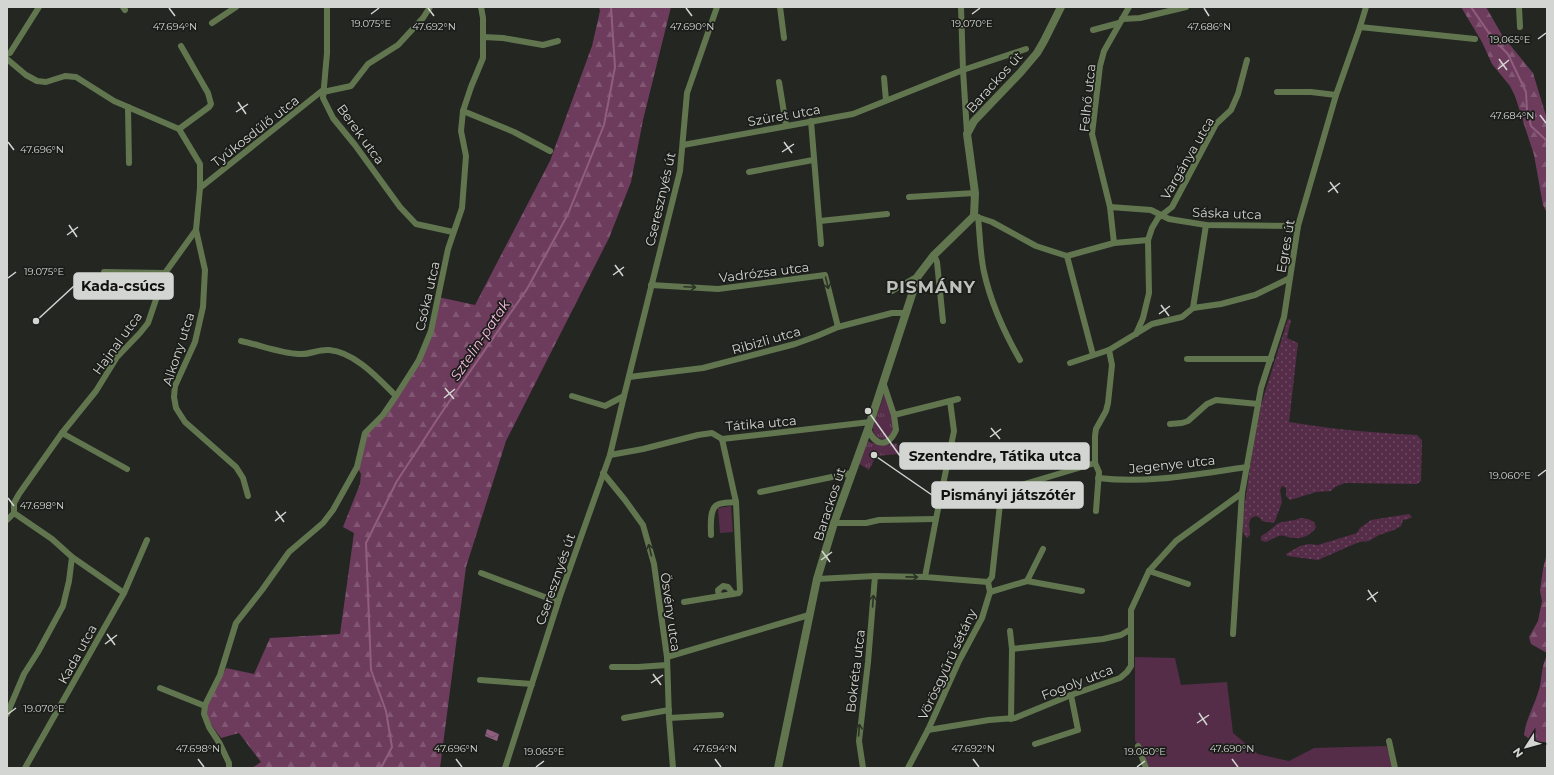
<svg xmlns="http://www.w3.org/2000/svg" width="1554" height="775" font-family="Montserrat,sans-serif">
<defs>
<pattern id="grass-dots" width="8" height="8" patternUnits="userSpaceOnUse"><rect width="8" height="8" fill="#562d49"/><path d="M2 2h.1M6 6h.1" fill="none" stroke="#6d4b62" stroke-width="1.8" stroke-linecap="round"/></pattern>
<pattern id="forest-firs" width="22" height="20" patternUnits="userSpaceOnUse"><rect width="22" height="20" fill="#6d3c5d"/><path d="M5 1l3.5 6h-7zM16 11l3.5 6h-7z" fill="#815773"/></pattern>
<pattern id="park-tufts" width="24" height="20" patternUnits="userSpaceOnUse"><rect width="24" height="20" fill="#562d49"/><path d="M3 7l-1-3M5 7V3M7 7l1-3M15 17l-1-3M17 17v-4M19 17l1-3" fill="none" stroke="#6d4b62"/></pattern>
<pattern id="water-waves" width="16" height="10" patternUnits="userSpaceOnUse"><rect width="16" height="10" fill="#915d7f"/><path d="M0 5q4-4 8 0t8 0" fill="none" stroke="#6c5062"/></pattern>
</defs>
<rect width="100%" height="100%" fill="#242622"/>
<g fill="url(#grass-dots)">
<path d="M1288,319L1291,320L1287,338L1298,343L1289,422C1332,429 1373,433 1417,435L1422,440L1421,481L1417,484L1345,483L1335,487L1331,491L1316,492L1290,500L1286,496V488L1282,486L1280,490L1282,502L1275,521L1273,523L1262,521L1260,518L1256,516L1251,518L1249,523L1250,535L1247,538L1245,536L1243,532V517L1251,460L1261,405Z"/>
<path d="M1409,514L1412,517L1408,519L1403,520L1401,526L1394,530L1379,535L1369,541L1359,542L1318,560L1287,556L1286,554L1300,546L1309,544L1318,545L1357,533L1360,528L1371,520Z"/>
<path d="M1300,518L1308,519L1314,522L1316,527C1310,537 1299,540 1288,537C1285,536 1282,535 1279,536C1274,537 1270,541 1265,542L1261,540V536C1267,533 1272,528 1277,524C1284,520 1293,522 1300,518Z"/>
</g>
<g fill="url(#forest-firs)">
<path d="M599,7H671L643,120L631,182L609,238L506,441L466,567L440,768H252L261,762L239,733L221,738L210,723L205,711L226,668L254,674L270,638L340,634L354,533L343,527L360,484L361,474L357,467L362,441L396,396L431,331L438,297L475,305L550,161L592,46L600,11Z"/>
<path d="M1461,7H1486L1502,35L1533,73L1547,119V213L1543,205L1534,155L1515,96L1510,86L1492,64L1482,42Z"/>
<path d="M1547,553V653L1531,644L1529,637L1538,621L1542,601L1540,591L1543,569Z"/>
<path d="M1547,655V742H1533L1524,735C1526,718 1536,703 1540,686C1542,675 1542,665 1547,655Z"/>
</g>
<g fill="url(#park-tufts)">
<path d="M885,392L893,419L894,430L887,439C878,440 873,436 873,427Z"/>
<path d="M866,440C878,446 884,446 897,443L899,454L876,456L869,470L858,463Z"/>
</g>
<g fill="#562d49">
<path d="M731,506L733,532L720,533L718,508Z"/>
<path d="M1135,657L1175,658L1181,685L1227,682L1233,733L1258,754L1289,761L1314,748L1386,746L1395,768H1145L1135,740Z"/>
</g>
<path fill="url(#water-waves)" d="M487,729L499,734L497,741L485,736Z"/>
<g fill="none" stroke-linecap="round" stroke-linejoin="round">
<g stroke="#915d7f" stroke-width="2">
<path d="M1471,7L1493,39L1508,54L1526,92L1527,111L1531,126L1547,141"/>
<path d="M381,768L392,747L386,711L371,670L366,543L397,481L440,415L527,289L568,214L604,125L615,67L611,7"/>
</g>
<g stroke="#61764f" stroke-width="6">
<path d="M123,7L125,10"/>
<path d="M327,7V53L323,98L333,118L355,145L400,207L416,224L453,232"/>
<path d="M780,7L784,38"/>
<path d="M961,7L963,70L967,133"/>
<path d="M1519,7L1520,27"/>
<path d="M1122,19L1140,18L1186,7"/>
<path d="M212,23L236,7"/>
<path d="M1360,27L1475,39"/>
<path d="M1093,30L1119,23"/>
<path d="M483,37L503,38L543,45L558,41"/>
<path d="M7,54L10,53L39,7"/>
<path d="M7,59L26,75L37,81L46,82L65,76L76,77L114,101L179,129L200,164V188L196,230L165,273L148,323L140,333L117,357L96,391L62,433L38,467L19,494L14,503V513"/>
<path d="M884,78L886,100"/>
<path d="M779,82L786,125"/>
<path d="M323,92L351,86L368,64L398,45L423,18L430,7"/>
<path d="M1277,92H1311L1336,95"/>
<path d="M128,107L129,163"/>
<path d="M463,111L514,132L550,151"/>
<path d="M811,121L821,244"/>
<path d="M179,129L209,107L211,104L208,93L181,46"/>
<path d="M683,145L853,114L963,70L1026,49"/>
<path d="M749,172L813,160"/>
<path d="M200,188L323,90"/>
<path d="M909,197L975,193"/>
<path d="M1110,207L1151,210L1169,219L1206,225L1298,226"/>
<path d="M974,216L992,222L1036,246L1067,256L1114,243L1148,240"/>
<path d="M978,217C980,235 980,254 984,272C991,304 1004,332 1020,360"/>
<path d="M820,221L887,214"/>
<path d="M196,230L205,270L203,307L195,342L175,386L174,397L176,408L185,422L236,467L243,478L248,496"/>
<path d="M1114,243L1110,207L1092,134L1100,66L1104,51L1129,7"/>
<path d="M934,255L937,262L943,321"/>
<path d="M1067,256L1093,355"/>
<path d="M104,272L165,273"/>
<path d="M651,285L718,289L825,275L838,327"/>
<path d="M892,291L918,276"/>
<path d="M1193,308L1206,225"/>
<path d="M1136,334L1143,318L1149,293L1148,240L1152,228L1158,218L1172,207L1216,124L1231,110L1238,94L1247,60"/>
<path d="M241,341C260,345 280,353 299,354C310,355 318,349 329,350C355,352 379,379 396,396"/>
<path d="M1187,359H1271"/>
<path d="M1070,363L1109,350L1152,324L1182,317L1193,308L1221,304L1255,295L1290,278"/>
<path d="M629,377L703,368L795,344L817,336L838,327L892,313H906"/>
<path d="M572,396L605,406L624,396"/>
<path d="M950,401L954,431L936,519L925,577L988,582"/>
<path d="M894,415L958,399"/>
<path d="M1170,424L1182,423L1188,421L1207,404L1216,400L1258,404"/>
<path d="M868,429C875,446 888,448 896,430L894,415L883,382"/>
<path d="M62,433L127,469"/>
<path d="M610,455L643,449L698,435L712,433L722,439L870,422"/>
<path d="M603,473L625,500L643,525L654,564L667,657L669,718L673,768"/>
<path d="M1098,478C1149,484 1197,474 1247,467"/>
<path d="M760,492L851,473"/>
<path d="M1096,511L1099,472L1095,463V436L1096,429L1106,411L1108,403L1112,365L1109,350"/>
<path d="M7,520L14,513"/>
<path d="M834,523H866L879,520L936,519"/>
<path d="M711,535C711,528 709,509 717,505C722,502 730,503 736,502"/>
<path d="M72,557L124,593"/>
<path d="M1149,571L1188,584"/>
<path d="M481,573L558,602"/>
<path d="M817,579L875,576L925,577"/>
<path d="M1027,581L1082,591"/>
<path d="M990,592L1027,581L1043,549"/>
<path d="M719,596L718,590L723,586L728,587L733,594"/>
<path d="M684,602L739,593L740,591L736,502L722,439"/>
<path d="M1010,631L1012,649L1011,719"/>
<path d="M1233,634L1242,493L1261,388L1284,317L1298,226L1336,95L1360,27L1366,7"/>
<path d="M1012,649L1103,639L1121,635L1131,629"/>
<path d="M667,657L809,615"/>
<path d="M612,667H638L667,665"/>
<path d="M480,680L532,684"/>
<path d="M160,688L205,706"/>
<path d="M7,714L24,674L38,652L63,606L69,581L72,557L52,539L14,513"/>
<path d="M624,718L669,710"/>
<path d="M669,718L721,715"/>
<path d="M928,730L989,720L1015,718L1071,695L1120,678L1127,672L1131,666V610L1149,571L1176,541L1242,493"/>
<path d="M1389,741L1395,768"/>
<path d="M1035,744L1078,730L1071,695"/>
<path d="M1138,746L1146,768"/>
<path d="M25,768L124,593L147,540"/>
<path d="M229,768V763L220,744L209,727L204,714L205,705L220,675L236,623L262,590L289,552L323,523L333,510L357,467L365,433L383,415L396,396L419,360L431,331L448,249L462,208L466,156L461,131L463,111L471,87L483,58V18L481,7"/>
<path d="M505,768L560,596L610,455L624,396L680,171L687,93L717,7"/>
<path d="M863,768L859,741L868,662L875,576"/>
<path d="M908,768L928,730L959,661L982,618L990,592L988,582L992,577L1001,495L1005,490L1095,463"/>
</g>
<path stroke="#61764f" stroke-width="8" d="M778,768L817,579L834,523L868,429L918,276L934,255L974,216L975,193L967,134L974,121L1020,73L1037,53L1044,41L1061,7"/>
</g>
<defs><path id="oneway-shaft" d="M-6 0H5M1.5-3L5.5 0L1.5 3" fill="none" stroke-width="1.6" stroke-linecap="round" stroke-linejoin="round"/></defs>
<g stroke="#2c3326">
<use href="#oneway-shaft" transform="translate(827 283) rotate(76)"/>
<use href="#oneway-shaft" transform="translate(690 287) rotate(3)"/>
<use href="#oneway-shaft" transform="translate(650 550) rotate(-104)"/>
<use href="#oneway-shaft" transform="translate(912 577) rotate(1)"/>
<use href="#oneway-shaft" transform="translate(873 601) rotate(-86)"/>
<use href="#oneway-shaft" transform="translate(859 730) rotate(-86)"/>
</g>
<path fill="none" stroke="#d3d5d2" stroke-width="1.5" d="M169,8L175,16M428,8L434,16M686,8L692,16M1204,8L1209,16M371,14L379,8M972,14L980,8M1538,39L1546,33M1499,59L1507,70M1498,69L1509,60M238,102L246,114M236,112L248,104M1540,115L1546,123M8,142L14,150M784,142L792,153M782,152L794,144M1330,182L1338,193M1328,192L1340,183M69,225L77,237M67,235L78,227M615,265L623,276M613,275L624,267M8,278L16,272M1161,305L1169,316M1159,314L1170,306M445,388L454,399M444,398L455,389M991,428L1000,439M990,437L1001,429M1538,476L1546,470M8,498L14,506M276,511L284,522M275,521L286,512M822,551L830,562M821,560L832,552M1368,590L1376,602M1367,600L1378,592M107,634L115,645M105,644L117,635M653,674L661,685M651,683L663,675M1199,713L1207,725M8,714L16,708M1197,723L1209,715M198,759L204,767M456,759L462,767M715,759L721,767M973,759L979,767M1232,759L1238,767M536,767L544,761M1137,767L1145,761"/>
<g text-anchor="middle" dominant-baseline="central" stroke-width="3.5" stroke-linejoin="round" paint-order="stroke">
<g font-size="13" fill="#d3d5d2" stroke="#1b1d19">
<text transform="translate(994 82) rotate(-48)">Barackos út</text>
<text transform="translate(1087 98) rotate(-84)">Felhő utca</text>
<text transform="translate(784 115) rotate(-10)">Szüret utca</text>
<text transform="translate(255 131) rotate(-38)">Tyúkosdűlő utca</text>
<text transform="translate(361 134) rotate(54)">Berek utca</text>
<text transform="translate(1187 158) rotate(-60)">Vargánya utca</text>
<text transform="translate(660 199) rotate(-77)">Cseresznyés út</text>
<text transform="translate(1227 213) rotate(2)">Sáska utca</text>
<text transform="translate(1285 246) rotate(-80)">Egres út</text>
<text transform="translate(764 272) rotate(-7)">Vadrózsa utca</text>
<text transform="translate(427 296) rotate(-77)">Csóka utca</text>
<text transform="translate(766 340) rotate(-16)">Ribizli utca</text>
<text transform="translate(117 343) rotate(-54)">Hajnal utca</text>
<text transform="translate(178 349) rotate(-72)">Alkony utca</text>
<text transform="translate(761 423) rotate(-5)">Tátika utca</text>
<text transform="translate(1172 464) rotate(-6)">Jegenye utca</text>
<text transform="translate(829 504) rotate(-72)">Barackos út</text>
<text transform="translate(555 579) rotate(-71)">Cseresznyés út</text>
<text transform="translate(671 612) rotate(82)">Ösvény utca</text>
<text transform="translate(77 654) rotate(-61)">Kada utca</text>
<text transform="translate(947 664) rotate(-65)">Vörösgyűrű sétány</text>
<text transform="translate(855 671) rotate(-83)">Bokréta utca</text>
<text transform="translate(1077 682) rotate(-21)">Fogoly utca</text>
</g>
<g font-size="14" font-style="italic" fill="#fabae3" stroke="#1b1d19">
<text transform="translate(480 340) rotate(-56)">Sztelin-patak</text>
</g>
<g font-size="17" font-weight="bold" letter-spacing="1" fill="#bdc0bb" stroke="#1b1d19">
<text x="931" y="287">PISMÁNY</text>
</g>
</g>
<g font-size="10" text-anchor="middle" fill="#d3d5d2" stroke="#1b1d19" stroke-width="3.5" stroke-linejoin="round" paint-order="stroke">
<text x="371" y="27">19.075°E</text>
<text x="972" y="27">19.070°E</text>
<text x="175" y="30">47.694°N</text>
<text x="434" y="30">47.692°N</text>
<text x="692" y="30">47.690°N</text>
<text x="1209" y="30">47.686°N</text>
<text x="1510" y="43">19.065°E</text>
<text x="1512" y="119">47.684°N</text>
<text x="42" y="153">47.696°N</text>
<text x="44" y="275">19.075°E</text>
<text x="1510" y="479">19.060°E</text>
<text x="42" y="509">47.698°N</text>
<text x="44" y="712">19.070°E</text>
<text x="198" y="752">47.698°N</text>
<text x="456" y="752">47.696°N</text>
<text x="715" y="752">47.694°N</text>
<text x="973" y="752">47.692°N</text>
<text x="1232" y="752">47.690°N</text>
<text x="544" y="755">19.065°E</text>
<text x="1145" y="755">19.060°E</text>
</g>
<path fill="none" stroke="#d3d5d2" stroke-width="1.5" d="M36 321L74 286M868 411L900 456M874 455L932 495"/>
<g fill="#d3d5d2" stroke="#1b1d19" stroke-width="1.5">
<circle cx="36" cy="321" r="4"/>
<circle cx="868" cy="411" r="4"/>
<circle cx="874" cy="455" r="4"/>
</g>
<g fill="#d3d5d2" stroke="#d3d5d2" stroke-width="1.5">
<rect x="74" y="273" width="99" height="26" rx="4"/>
<rect x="900" y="443" width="189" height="26" rx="4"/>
<rect x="932" y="482" width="151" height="26" rx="4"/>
</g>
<g font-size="14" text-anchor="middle" font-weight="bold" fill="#111">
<text x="123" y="291">Kada-csúcs</text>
<text x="995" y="461">Szentendre, Tátika utca</text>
<text x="1008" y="500">Pismányi játszótér</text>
</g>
<rect width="1554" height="775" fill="none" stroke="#d3d5d2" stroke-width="16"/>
<g transform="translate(1526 747) rotate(234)" stroke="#1b1d19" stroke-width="3" paint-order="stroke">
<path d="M0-3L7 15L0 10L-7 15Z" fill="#d3d5d2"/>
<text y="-6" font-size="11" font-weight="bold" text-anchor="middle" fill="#d3d5d2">N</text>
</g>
</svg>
